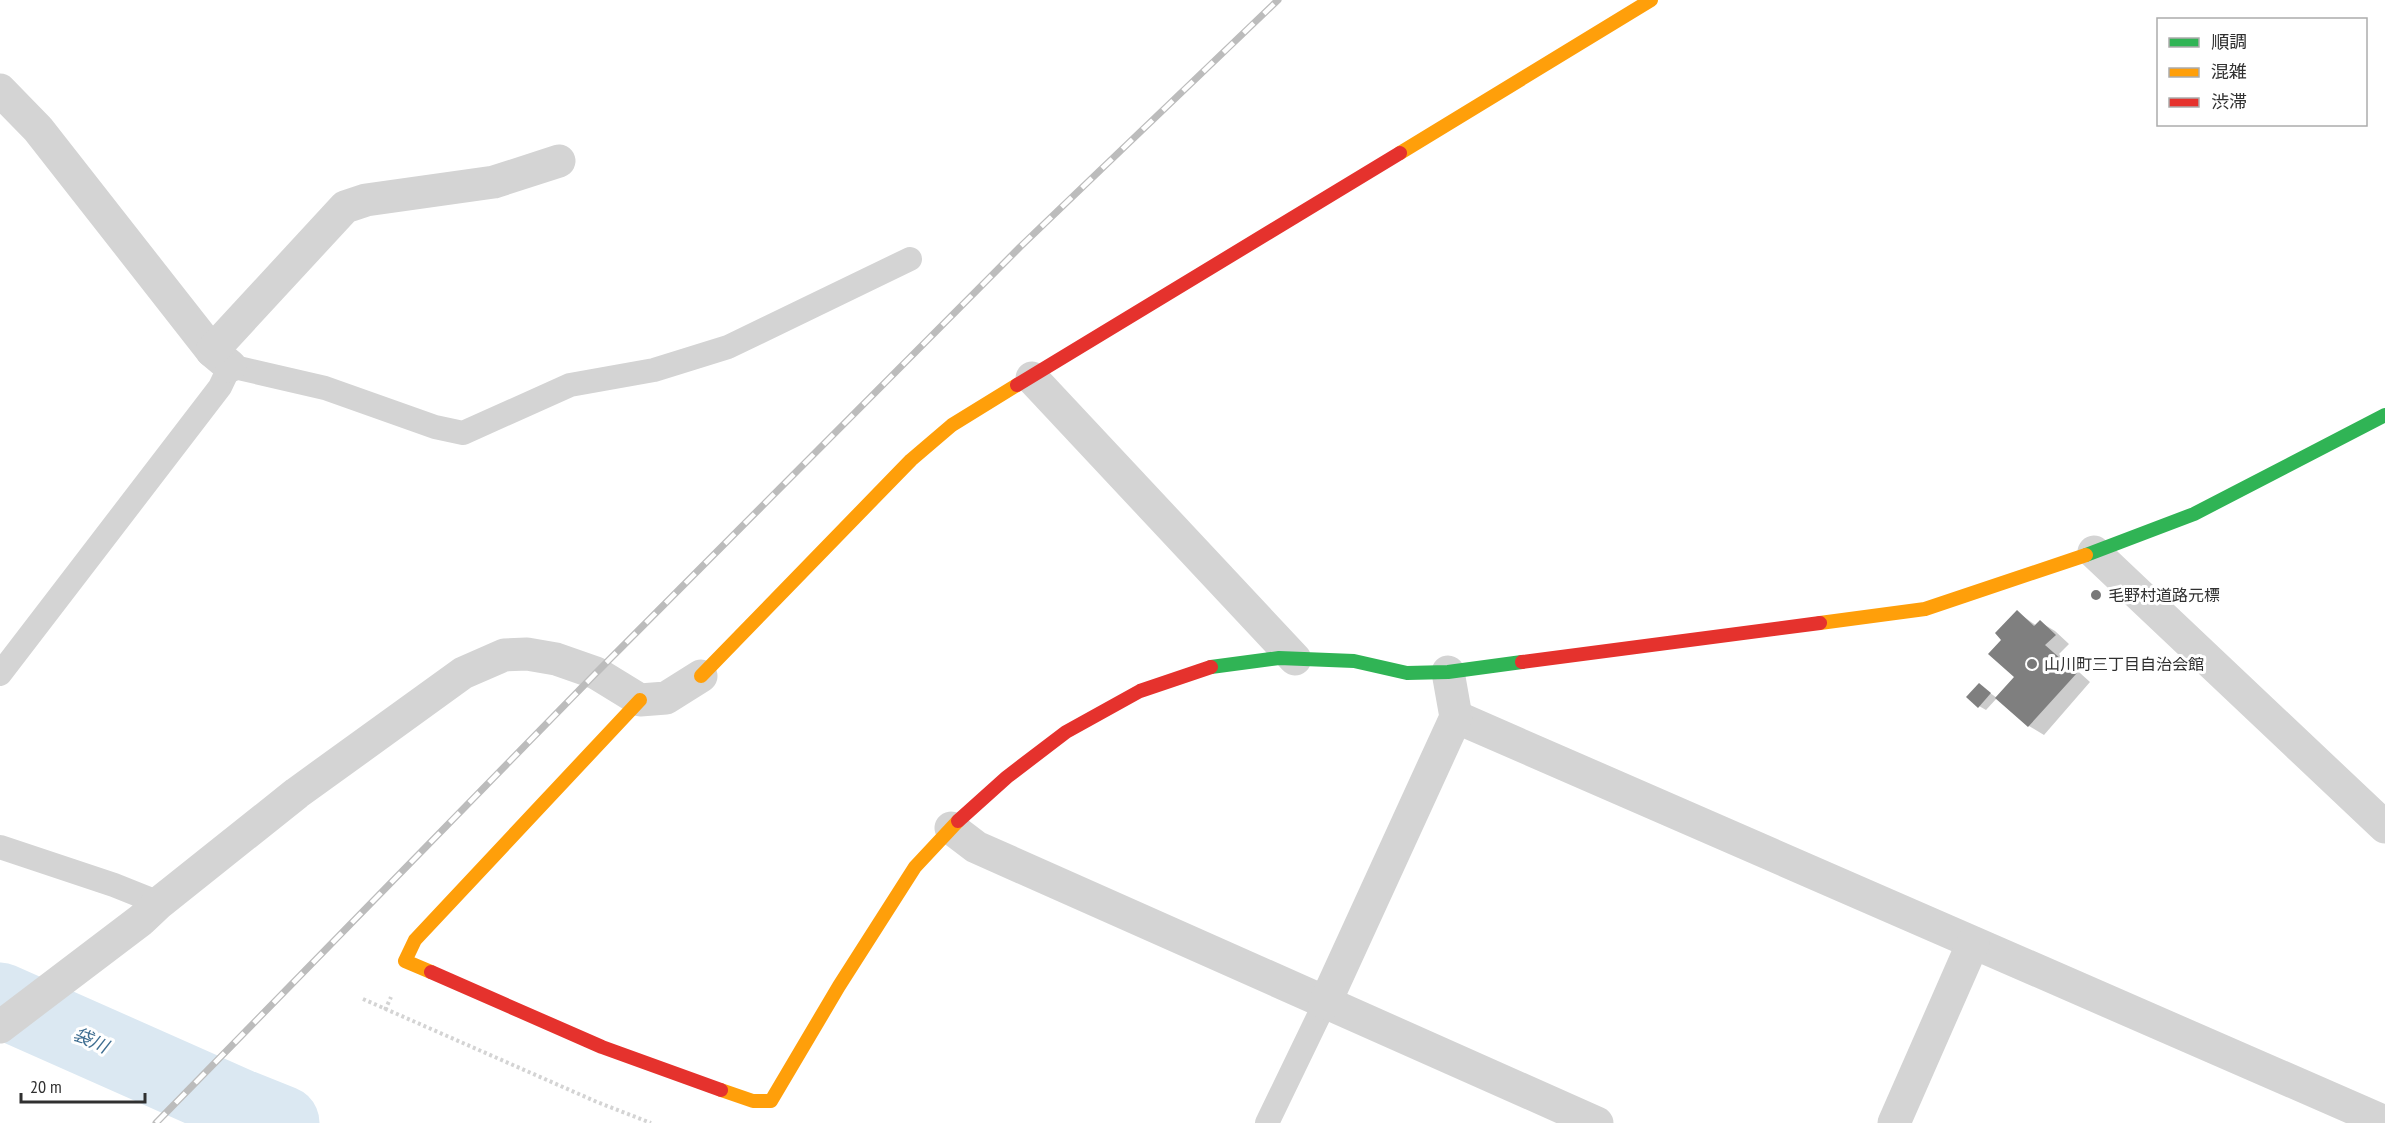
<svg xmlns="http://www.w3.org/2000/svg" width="2385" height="1123" font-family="'PT Sans Narrow','Noto Sans JP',sans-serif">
<rect width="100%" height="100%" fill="#fff"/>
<g fill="#0003">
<path d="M2017,612L2037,626L2040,622L2055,631L2069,644L2059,654L2090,682L2044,735L2029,726L1998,698L2016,677L2003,639Z"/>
<path d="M1979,685L1997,698L1986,710L1979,706Z"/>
</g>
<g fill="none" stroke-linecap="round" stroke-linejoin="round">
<path stroke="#dbe8f2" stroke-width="75" d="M0,1000L239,1106L282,1123"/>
</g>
<g fill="#7f7f7f">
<path d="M2017,610L2034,626L2040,620L2056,635L2045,645L2077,673L2028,727L1995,698L2014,677L1988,654L2001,640L1995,633Z"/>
<path d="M1979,683L1991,693L1978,708L1966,697Z"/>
</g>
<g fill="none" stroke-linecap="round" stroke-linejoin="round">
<g stroke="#d4d4d4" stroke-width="4" stroke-dasharray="3 3" stroke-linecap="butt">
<path d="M363,999L597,1102L651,1123"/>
<path d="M385,1010L391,997"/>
</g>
<g stroke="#d4d4d4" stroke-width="24">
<path d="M0,674L220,387L230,366L325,388L435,427L463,433L570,385L654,370L728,347L910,259"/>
<path d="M0,847L114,885L159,903"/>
<path d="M1267,1123L1325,1003"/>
</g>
<g stroke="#d4d4d4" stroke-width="33">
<path d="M0,90L38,129L212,351L230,366"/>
<path d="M212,351L345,207L366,200L494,182L559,161"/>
<path d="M1032,378L1295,659"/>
<path d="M2094,552L2385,827"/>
<path d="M1456,717L2385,1122"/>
<path d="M951,828L976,847L1597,1123"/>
<path d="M1325,1003L1456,717L1448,672"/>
<path d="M0,1027L141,920L159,903L297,793L463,673L504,655L527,654L556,659L596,673L640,700L666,698L701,676"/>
<path d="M1894,1123L1973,943"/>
</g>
<g stroke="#30b455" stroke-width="14">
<path d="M2086,555L2194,514L2385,415"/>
<path d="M1211,667L1279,658L1354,661L1407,673L1448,672L1522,662"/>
</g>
<g stroke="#ff9f0a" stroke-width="14">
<path d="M1400,153L1651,0"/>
<path d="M1820,623L1925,609L2086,555"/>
<path d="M701,676L911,460L952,425L1017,385"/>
<path d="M431,972L405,961L415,940L640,700"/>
<path d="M721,1090L753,1101H771L839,986L915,867L958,821"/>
</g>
<g stroke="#e5322d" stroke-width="14">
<path d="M1017,385L1400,153"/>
<path d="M1522,662L1820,623"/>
<path d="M958,821L1007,777L1066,732L1140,691L1211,667"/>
<path d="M431,972L602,1047L721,1090"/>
</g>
<defs>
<path id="rail" d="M156,1123L596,673L1020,247L1278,0"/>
</defs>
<use href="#rail" stroke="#bcbcbc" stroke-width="7"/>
<use href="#rail" stroke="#fff" stroke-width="4.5" stroke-dasharray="14" stroke-linecap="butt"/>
</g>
<g fill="#787878" stroke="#fff" stroke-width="2">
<circle cx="2096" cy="595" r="6"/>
<circle cx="2032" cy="664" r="6"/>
</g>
<g text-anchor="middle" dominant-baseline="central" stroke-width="6" stroke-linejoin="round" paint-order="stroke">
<g font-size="16" fill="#303030" stroke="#fff" text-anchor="start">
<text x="2108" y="595">毛野村道路元標</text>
<text x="2044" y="664">山川町三丁目自治会館</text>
</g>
<g font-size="18" font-style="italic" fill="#3f6e91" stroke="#fff">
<text transform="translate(91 1040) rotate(24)">袋川</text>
</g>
</g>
<rect x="2157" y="18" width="210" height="108" fill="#ffffff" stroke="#acacac" stroke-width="1.5"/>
<rect x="2169" y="38" width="30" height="9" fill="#30b455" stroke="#acacac" stroke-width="1.5"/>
<text x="2211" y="48" font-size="18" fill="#303030">順調</text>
<rect x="2169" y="68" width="30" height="9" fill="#ff9f0a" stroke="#acacac" stroke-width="1.5"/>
<text x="2211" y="78" font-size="18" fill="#303030">混雑</text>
<rect x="2169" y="98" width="30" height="9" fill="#e5322d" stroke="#acacac" stroke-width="1.5"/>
<text x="2211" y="108" font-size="18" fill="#303030">渋滞</text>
<path d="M21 1093v9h124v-9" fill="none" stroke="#303030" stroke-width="3"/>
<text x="30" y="1093" font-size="18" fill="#303030" stroke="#ffffff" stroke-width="4.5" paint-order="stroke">20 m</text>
</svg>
